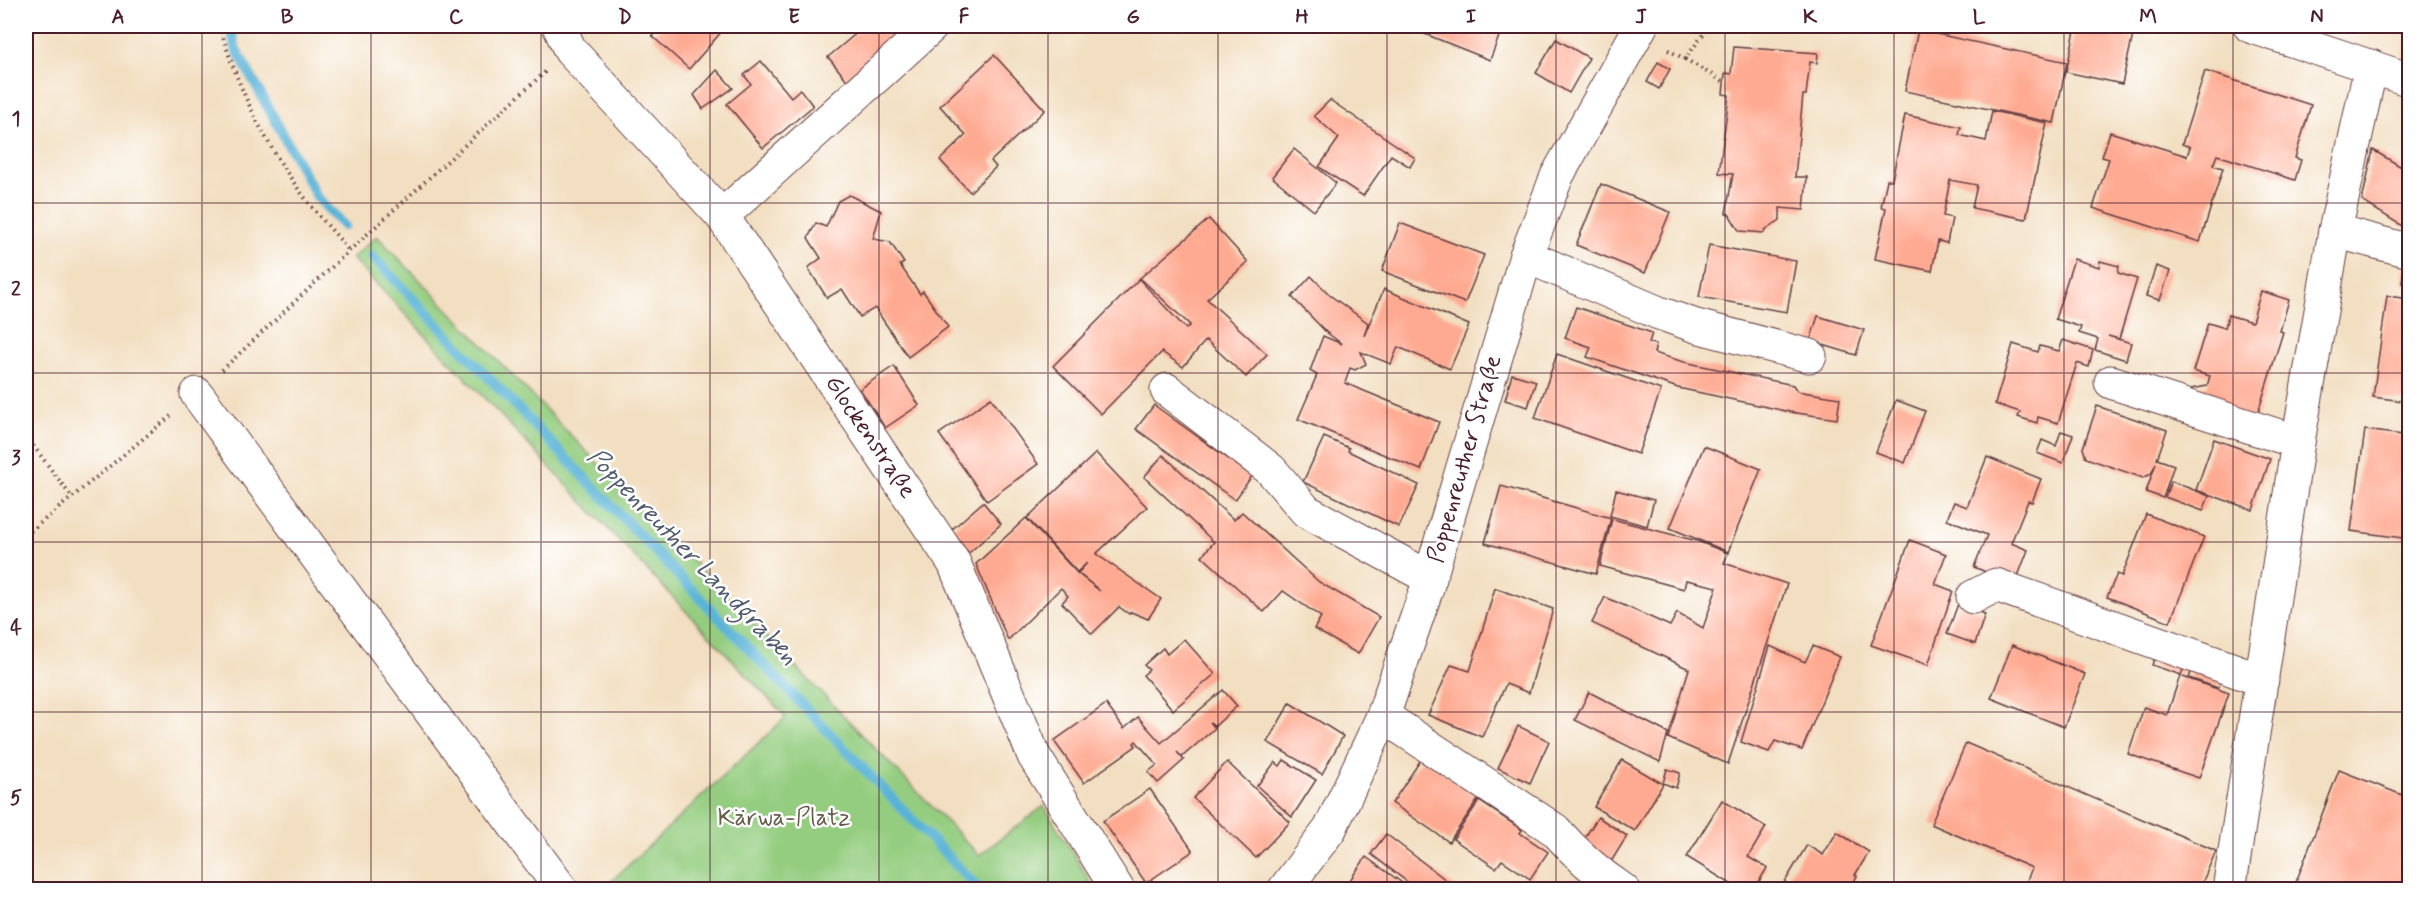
<svg xmlns="http://www.w3.org/2000/svg" width="2435" height="915" font-family="Mynerve,sans-serif">
<rect width="100%" height="100%" fill="#fff"/>
<filter id="ink" filterUnits="userSpaceOnUse"><feTurbulence type="fractalNoise" baseFrequency=".0167" numOctaves="2"/><feDisplacementMap in="SourceGraphic" scale="12" xChannelSelector="R" yChannelSelector="G"/><feConvolveMatrix kernelMatrix="1 2 1 2 8 2 1 2 1" color-interpolation-filters="sRGB"/></filter>
<filter id="wash" filterUnits="userSpaceOnUse"><feTurbulence type="fractalNoise" baseFrequency=".008" numOctaves="4" result="noise"/><feDisplacementMap in="SourceGraphic" scale="24" xChannelSelector="R" yChannelSelector="G"/><feGaussianBlur stdDeviation="1.35" result="paint"/><feColorMatrix in="noise" values="0 0 0 0 0 0 0 0 0 0 0 0 0 0 0 0 0 1.4 0 .05"/><feComposite in="paint" operator="in"/></filter>
<g filter="url(#wash)">
<rect width="100%" height="100%" fill="#f2dec0"/>
<path fill="#94cd80" stroke="#6f7656" stroke-width="1.5" d="M377,236L979,855L1044,806L1095,889H603L786,717L352,258Z"/>
<g fill="none" stroke-linecap="round" stroke-linejoin="round">
<g stroke="#59b3d7" stroke-width="10">
<path d="M230,26L236,49L317,197L344,226"/>
<path d="M372,256L980,890"/>
</g>
</g>
<g id="blocks">
<g fill="#feaa92">
<path d="M662,26H718L723,30L689,69L652,36Z"/>
<path d="M865,26H919L850,84L828,57Z"/>
<path d="M1417,26H1503L1490,60L1415,30Z"/>
<path d="M2076,26H2135L2122,84L2066,72Z"/>
<path d="M2408,29H2410V62L2404,61Z"/>
<path d="M1918,30L2067,62L2054,123L1905,91Z"/>
<path d="M1556,39L1589,58L1569,93L1536,73Z"/>
<path d="M1734,47L1818,53L1817,63L1810,62L1806,95H1803L1795,177H1807L1804,210L1780,208V220L1765,230L1764,233L1740,231L1738,229L1729,214L1726,213L1733,174L1719,173L1729,95L1723,94L1725,73L1731,74Z"/>
<path d="M994,55L1045,110L991,161L996,167L970,192L940,160L966,135L940,106Z"/>
<path d="M761,61L791,97L800,89L813,106L763,148L727,104L751,84L744,75Z"/>
<path d="M1658,62L1670,69L1659,89L1647,82Z"/>
<path d="M717,70L733,88L703,109L694,95Z"/>
<path d="M2205,71L2311,105L2295,158L2301,160L2295,180L2217,155L2213,165L2223,168L2200,242L2093,208L2109,159L2102,157L2110,132L2187,156L2190,147L2182,144Z"/>
<path d="M1330,100L1415,158L1410,167L1391,155L1363,196L1319,167L1339,138L1314,116Z"/>
<path d="M1992,111L2047,123L2026,219L1972,208L1977,185L1950,180L1943,216L1952,218L1947,243L1938,241L1932,271L1875,259L1886,208L1881,207L1887,180H1892L1905,115L1961,127L1959,135L1986,141Z"/>
<path d="M1294,149L1336,183L1314,211L1272,177Z"/>
<path d="M2373,150L2410,172V231L2362,201Z"/>
<path d="M1601,184L1670,212L1645,273L1576,245Z"/>
<path d="M849,195L881,211L873,239L890,242L904,263L900,265L920,294L923,291L948,327L908,357L875,308L860,317L842,289L827,298L808,268L821,258L808,238L816,223L826,227L838,201Z"/>
<path d="M1209,219L1248,262L1207,299L1267,354L1246,377L1206,340L1183,367L1162,352L1101,414L1053,366L1139,279L1186,329L1190,325L1140,278Z"/>
<path d="M1400,223L1484,255L1465,303L1382,271Z"/>
<path d="M1709,245L1796,261L1787,312L1699,297Z"/>
<path d="M2074,259L2099,267L2100,261L2119,266L2118,273L2137,279L2119,339L2108,336L2131,343L2126,360L2095,350L2098,339L2079,333L2081,327L2055,319Z"/>
<path d="M2156,266L2170,271L2160,300L2146,296Z"/>
<path d="M2404,268L2410,269V284L2402,283Z"/>
<path d="M1311,276L1331,296L1368,323L1364,336L1384,289L1469,325L1450,369L1398,347L1391,364L1361,352L1366,364L1355,370L1350,368L1345,383L1439,422L1421,470L1298,419L1317,375L1310,371L1323,336L1342,344L1326,332L1292,297Z"/>
<path d="M2261,291L2289,300L2280,331L2283,332L2255,422L2187,398L2191,389L2207,386L2210,376L2193,371L2208,323L2225,328L2228,315L2252,322Z"/>
<path d="M2387,296L2410,299V402L2373,397Z"/>
<path d="M1576,307L1652,333L1649,343L1656,344L1654,353L1684,362L1793,385L1797,391L1840,398L1837,419L1790,412L1678,388L1587,357L1591,347L1565,338Z"/>
<path d="M1818,316L1864,330L1856,355L1810,341Z"/>
<path d="M2063,340L2093,350L2089,367L2077,363L2058,423L2038,417L2037,423L2018,417L2020,412L1995,404L2013,344L2038,352L2040,346L2059,351Z"/>
<path d="M1557,354L1661,390L1638,454L1535,418Z"/>
<path d="M894,366L919,405L885,428L860,389Z"/>
<path d="M1512,374L1536,381L1528,407L1505,400Z"/>
<path d="M991,398L1038,464L987,501L939,434Z"/>
<path d="M1896,400L1925,411L1905,463L1876,452Z"/>
<path d="M1154,405L1252,476L1235,500L1136,429Z"/>
<path d="M2097,406L2167,430L2157,459L2174,465L2163,498L2146,492L2156,463L2151,474L2143,478L2086,458L2083,448Z"/>
<path d="M2365,430L2410,436V539L2351,531Z"/>
<path d="M2061,431L2073,435L2063,463L2037,453L2042,440L2056,446Z"/>
<path d="M1324,437L1349,448L1348,451L1419,485L1399,527L1303,482Z"/>
<path d="M2214,439L2270,459L2253,510L2196,490Z"/>
<path d="M1704,446L1761,469L1728,552L1670,528Z"/>
<path d="M1096,453L1147,507L1096,554L1161,599L1148,619L1131,612L1129,614L1119,607L1092,634L1062,603L1068,596L1061,588L1008,640L976,564L1026,518L1077,573L1100,591L1078,573L1087,563L1077,572L1027,518Z"/>
<path d="M1163,455L1234,520L1242,512L1319,582L1379,617L1358,654L1314,629L1321,617L1283,591L1264,612L1202,556L1214,542L1144,477Z"/>
<path d="M1987,457L2041,479L2032,502L2028,501L2011,543L2028,550L2015,584L1974,567L1987,535L1947,519L1954,502L1967,507Z"/>
<path d="M2171,481L2209,496L2203,511L2165,497Z"/>
<path d="M1501,486L1611,518L1596,574L1485,543Z"/>
<path d="M1616,490L1654,500L1647,526L1610,516Z"/>
<path d="M983,502L1001,524L969,553L950,531Z"/>
<path d="M2146,514L2204,537L2170,622L2107,597L2117,574L2122,576Z"/>
<path d="M1612,519L1697,541L1728,553L1724,563L1787,584L1728,764L1668,738L1689,669L1592,623L1605,597L1670,626L1677,613L1703,628L1717,587L1686,580L1684,589L1600,566Z"/>
<path d="M1910,540L1946,554L1935,584L1953,591L1928,665L1871,645Z"/>
<path d="M1495,588L1553,609L1529,693L1506,684L1482,737L1428,715L1451,665L1470,671Z"/>
<path d="M1958,604L1985,614L1975,644L1947,634Z"/>
<path d="M1184,639L1215,674L1173,710L1143,675L1149,670L1144,665L1163,648L1167,654Z"/>
<path d="M2012,645L2085,674L2064,727L1991,698Z"/>
<path d="M1770,646L1805,662L1813,646L1840,657L1802,750L1775,741L1769,752L1741,742Z"/>
<path d="M2158,649L2187,659L2181,675L2152,665Z"/>
<path d="M2195,662L2224,672L2218,688L2189,678Z"/>
<path d="M2180,676L2229,693L2199,778L2128,754L2144,707L2167,715Z"/>
<path d="M1223,690L1237,706L1215,726L1210,722L1215,728L1182,757L1177,752L1184,760L1158,783L1148,772L1157,765L1136,741L1134,743L1136,746L1084,783L1054,741L1106,704L1124,729L1138,717L1161,743Z"/>
<path d="M1589,692L1668,733L1660,762L1575,720Z"/>
<path d="M1290,703L1343,736L1322,774L1267,742Z"/>
<path d="M1518,726L1549,741L1530,783L1498,768Z"/>
<path d="M1966,743L2216,851L2199,890H2023L2032,868L1931,824Z"/>
<path d="M1422,758L1480,797L1449,842L1392,803Z"/>
<path d="M1284,760L1316,780L1292,817L1257,786L1275,762L1280,766Z"/>
<path d="M1622,760L1663,784L1635,831L1594,807Z"/>
<path d="M1227,762L1290,822L1256,858L1193,798Z"/>
<path d="M1667,769L1680,773L1676,788L1663,783Z"/>
<path d="M2339,770L2410,798V890H2293Z"/>
<path d="M1150,789L1193,851L1146,883L1103,821Z"/>
<path d="M1722,800L1766,827L1748,857L1767,868L1754,890H1728L1731,884L1687,857Z"/>
<path d="M1479,801L1522,830L1520,833L1548,852L1530,879L1502,860L1496,868L1453,839Z"/>
<path d="M1598,817L1627,836L1609,865L1580,845Z"/>
<path d="M1837,832L1869,852L1855,875L1857,876L1849,890H1780L1807,845L1823,855Z"/>
<path d="M1386,834L1459,890H1418L1371,854Z"/>
<path d="M1366,857L1412,890H1343Z"/>
</g>
</g>
</g>
<g filter="url(#ink)">
<use href="#blocks" fill-opacity="0" stroke="#633c41" stroke-width="1.5"/>
<g fill="none" stroke-linecap="round" stroke-linejoin="round">
<defs>
<g id="minor">
<path d="M559,26L570,50L722,216L954,563L1034,756L1118,890"/>
<path d="M2250,26L2410,80"/>
<path d="M722,216L932,26"/>
<path d="M2335,231L2410,251"/>
<path d="M1526,256L1659,313L1696,326L1810,356"/>
<path d="M2111,382L2298,442"/>
<path d="M1167,390L1271,470L1306,511L1430,578"/>
<path d="M197,394L562,890"/>
<path d="M1973,597L1996,585L2262,680"/>
<path d="M1383,716L1555,830C1576,854 1596,872 1623,890"/>
<path d="M1284,890L1330,829L1383,716L1426,591L1526,256L1557,176L1641,26"/>
<path d="M2229,890L2298,442L2335,231L2371,66"/>
</g>
</defs>
<use href="#minor" stroke="#633c41" stroke-width="35"/>
<g stroke="#633c41" stroke-width="4" stroke-dasharray="1.5 4.5" stroke-linecap="butt">
<path d="M220,26C237,88 268,150 308,202C321,219 336,234 349,251"/>
<path d="M1668,50L1685,59L1705,32L1715,26"/>
<path d="M1685,59L1724,82"/>
<path d="M222,370L349,251L545,72"/>
<path d="M26,436L71,496"/>
<path d="M26,535L172,415"/>
</g>
<use href="#minor" stroke="#fff" stroke-width="33"/>
</g>
</g>
<path fill="none" stroke="#4a1f2b" stroke-width="1.5" stroke-opacity="0.55" d="M202,26V890M371,26V890M541,26V890M710,26V890M879,26V890M1048,26V890M1218,26V890M1387,26V890M1556,26V890M1725,26V890M1894,26V890M2064,26V890M2233,26V890M26,203H2410M26,373H2410M26,542H2410M26,712H2410"/>
<g text-anchor="middle" dominant-baseline="central" stroke-width="5" stroke-linejoin="round" paint-order="stroke">
<g font-size="24" fill="#4a1f2b" stroke="#fff">
<text transform="translate(870 437) rotate(56)">Glockenstraße</text>
<text transform="translate(1465 459) rotate(-74)">Poppenreuther Straße</text>
</g>
<g font-size="24" fill="#645c49" stroke="#fff">
<text x="784" y="818">Kärwa-Platz</text>
</g>
<g font-size="26" font-style="italic" fill="#505a70" stroke="#fff">
<text transform="translate(692 557) rotate(46)">Poppenreuther Landgraben</text>
</g>
</g>
<rect width="2435" height="915" fill="none" stroke="#fff" stroke-width="66"/>
<rect x="33" y="33" width="2369" height="849" fill="none" stroke="#4a1f2b" stroke-width="2"/>
<g font-size="20" text-anchor="middle" font-weight="bold" fill="#4a1f2b">
<text x="118" y="23">A</text>
<text x="287" y="23">B</text>
<text x="456" y="23">C</text>
<text x="625" y="23">D</text>
<text x="794" y="23">E</text>
<text x="964" y="23">F</text>
<text x="1133" y="23">G</text>
<text x="1302" y="23">H</text>
<text x="1471" y="23">I</text>
<text x="1641" y="23">J</text>
<text x="1810" y="23">K</text>
<text x="1979" y="23">L</text>
<text x="2148" y="23">M</text>
<text x="2317" y="23">N</text>
<text x="16" y="125">1</text>
<text x="16" y="295">2</text>
<text x="16" y="464">3</text>
<text x="16" y="634">4</text>
<text x="16" y="804">5</text>
</g>
</svg>
